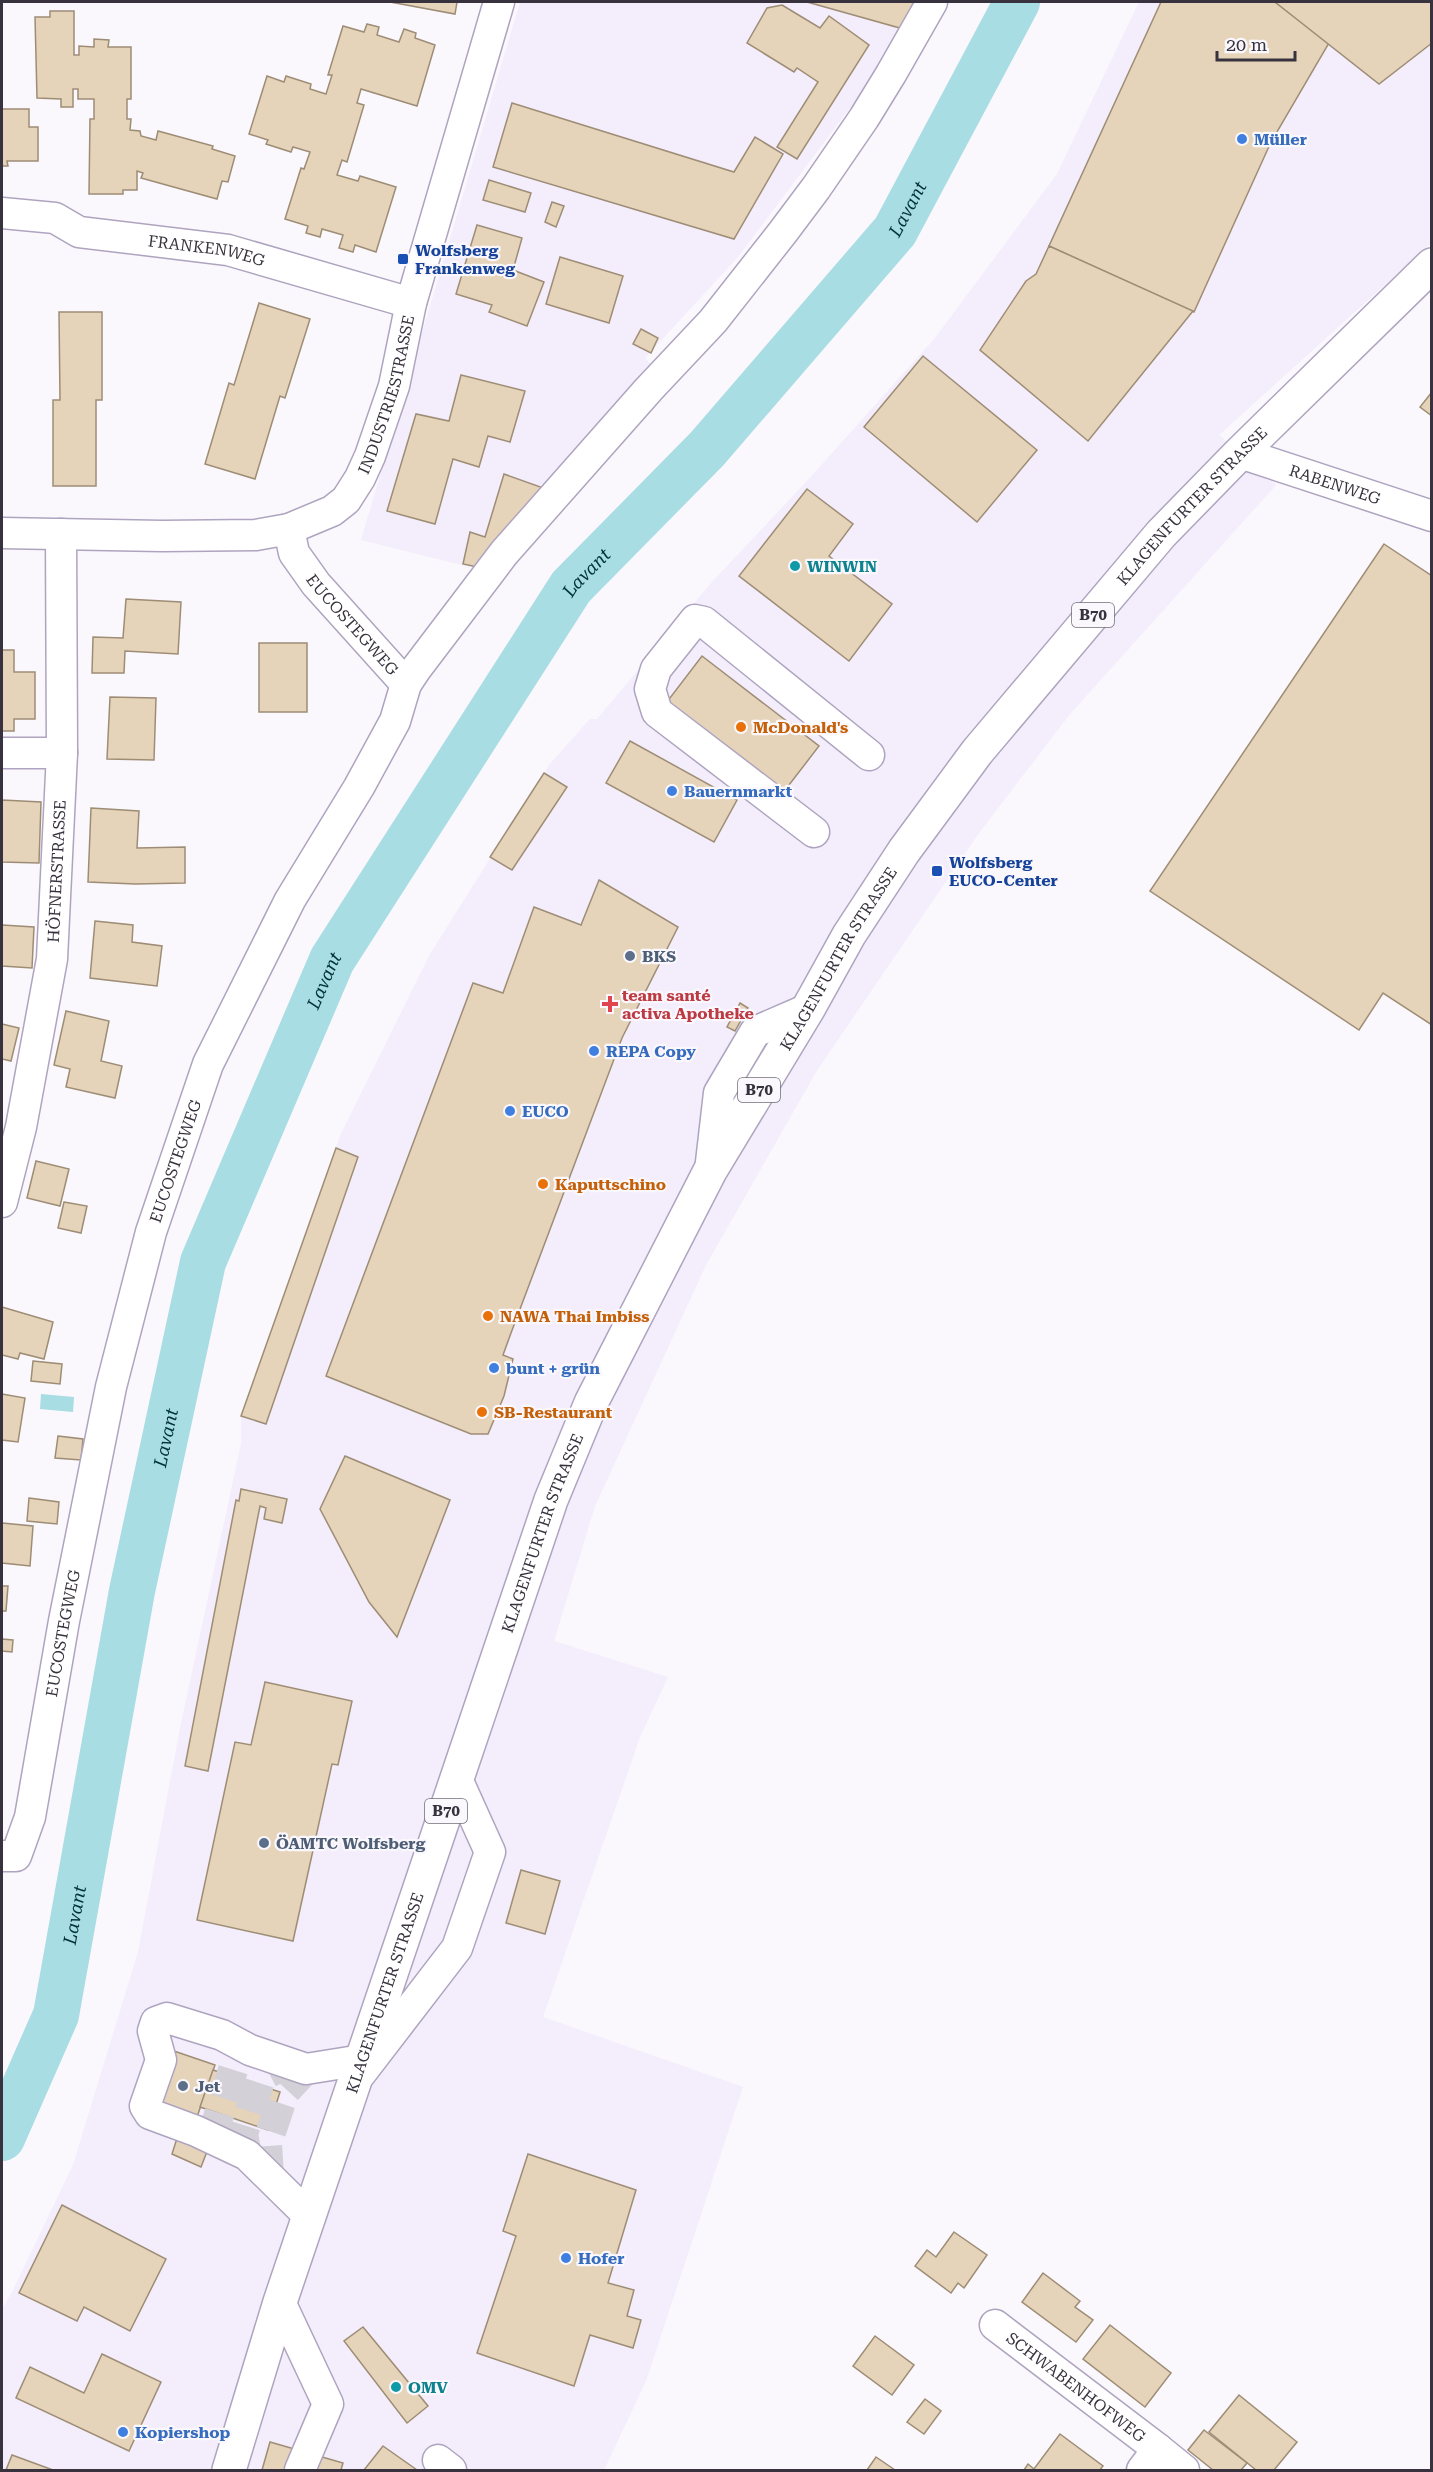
<svg xmlns="http://www.w3.org/2000/svg" width="1433" height="2472" font-family="'Roboto Serif',serif">
<rect width="100%" height="100%" fill="#faf7fd"/>
<g fill="#f3edfc">
<path d="M520,2H922L901,40L738,257L645,358L656,370L482,570L361,540Z"/>
<path d="M1139,2H1431V243L1219,435L1276,485L1070,714L979,833L816,1072L706,1265L595,1506L554,1641L668,1677L640,1737L543,2017L743,2087L646,2381L604,2470H2V2309L12,2292L73,2165L138,1952L180,1728L241,1444V1416L340,1136L430,954L549,765L590,719H597L712,582L808,480L935,338L1057,174Z"/>
</g>
<path fill="#a8dde3" d="M41,1394L74,1397L73,1412L40,1409Z"/>
<g fill="none" stroke-linecap="round" stroke-linejoin="round">
<path stroke="#a8dde3" stroke-width="46" id="s1" d="M2,2138L56,2015L132,1591L203,1262L332,960L571,587L707,449L895,231L1017,2"/>
</g>
<g fill="#e5d4ba" stroke="#9e8d75" stroke-width="1.5">
<path d="M390,2H457L455,14Z"/>
<path d="M807,2H921L907,30Z"/>
<path d="M1161,2H1275L1329,43L1271,142L1194,312L1049,246Z"/>
<path d="M1275,2H1432V43L1379,84Z"/>
<path d="M782,5L820,28L829,16L869,45L797,159L777,147L818,82L797,68L794,72L747,43L767,8Z"/>
<path d="M50,11H74V55H79V46L94,47V39L109,40L108,47H131V99H127V119H131L130,130L140,131L141,136L156,140L158,131L213,146L212,149L235,156L228,182L222,181L217,199L141,178L143,173L137,171V190H123V194H89L90,119H94V99H78V89H73V107H61V99L37,98L35,17H50Z"/>
<path d="M367,24L379,27L377,35L399,42L404,29L416,33L415,38L435,45L417,106L361,89L357,103L364,105L347,162L342,160L337,175L358,181L360,176L396,187L376,252L355,245L353,252L339,248L343,235L322,229L320,237L306,233L308,226L285,219L301,168L304,169L310,152L293,147L291,152L266,144L268,140L249,134L267,76L284,82L286,76L311,84L310,89L326,94L332,75H328L343,26L364,32Z"/>
<path d="M512,103L734,172L755,137L783,154L734,239L493,167Z"/>
<path d="M2,109H29V127H38V161H7L8,166H2Z"/>
<path d="M489,180L531,193L525,212L483,200Z"/>
<path d="M552,202L564,206L556,227L545,222Z"/>
<path d="M477,225L522,238L513,270L544,282L527,326L489,312L492,305L456,294Z"/>
<path d="M1049,246L1193,311L1088,441L980,350L1026,281L1036,274Z"/>
<path d="M560,257L623,276L609,323L546,304Z"/>
<path d="M259,303L310,319L285,398L280,396L255,479L205,464L229,383L234,385Z"/>
<path d="M59,312H102V400H96V486H53V400H60Z"/>
<path d="M641,329L658,338L651,353L633,344Z"/>
<path d="M923,356L1037,450L977,522L864,427Z"/>
<path d="M461,375L525,391L510,442L488,436L479,467L453,459L435,524L387,511L416,414L449,421Z"/>
<path d="M1432,392V416L1420,407Z"/>
<path d="M504,474L549,490L482,568L463,564L470,532L485,537Z"/>
<path d="M807,489L853,524L829,556L892,604L849,661L739,576Z"/>
<path d="M1384,544L1432,576V1025L1383,993L1359,1030L1150,891Z"/>
<path d="M126,599L181,602L178,654L125,651L124,673H92L93,637L123,638Z"/>
<rect x="259" y="643" width="48" height="69"/>
<path d="M2,650H14V672H35V719H14V731H2Z"/>
<path d="M702,656L819,746L779,798L663,707Z"/>
<path d="M110,697L156,698L154,760L107,759Z"/>
<path d="M630,741L737,800L714,842L606,783Z"/>
<path d="M544,773L567,787L512,870L490,857Z"/>
<path d="M2,800L41,802L39,863L2,862Z"/>
<path d="M91,808L139,811L137,848L185,847V883L135,884L88,882Z"/>
<path d="M599,880L678,927L622,1038L511,1333L503,1355L513,1359L504,1396L488,1434H471L326,1376L473,983L503,993L534,907L581,925Z"/>
<path d="M95,921L133,925L132,942L162,946L157,986L90,978Z"/>
<path d="M2,925L34,927L32,968L2,966Z"/>
<path d="M740,1003L748,1008L735,1031L727,1027Z"/>
<path d="M66,1011L109,1021L101,1061L122,1066L115,1098L66,1087L70,1069L54,1065Z"/>
<path d="M2,1024L19,1028L11,1061L2,1059Z"/>
<path d="M336,1148L358,1157L266,1424L241,1416Z"/>
<path d="M36,1161L69,1169L60,1206L27,1198Z"/>
<path d="M64,1202L87,1206L81,1233L58,1228Z"/>
<path d="M2,1307L53,1322L44,1359L20,1353L18,1359L2,1355Z"/>
<path d="M33,1361L62,1364L60,1384L31,1381Z"/>
<path d="M2,1394L25,1398L18,1442L2,1440Z"/>
<path d="M58,1436L83,1439L81,1460L55,1458Z"/>
<path d="M345,1456L450,1500L397,1637L369,1602L320,1509Z"/>
<path d="M241,1489L287,1499L282,1523L264,1519L266,1508L260,1506L208,1771L185,1766L236,1500L239,1501Z"/>
<path d="M29,1498L59,1502L57,1524L27,1521Z"/>
<path d="M2,1523L33,1526L30,1566L2,1563Z"/>
<path d="M2,1586H8L6,1611H2Z"/>
<path d="M2,1639L13,1640L12,1652L2,1651Z"/>
<path d="M265,1682L352,1701L338,1765L332,1764L293,1941L197,1920L235,1742L251,1745Z"/>
<path d="M521,1870L560,1881L545,1934L506,1923Z"/>
<path d="M171,2050L215,2065L197,2117L153,2101Z"/>
<path d="M213,2070L280,2092L268,2130L200,2107Z"/>
<path d="M178,2135L208,2149L201,2167L172,2154Z"/>
<path d="M528,2154L636,2190L608,2283L634,2290L627,2316L641,2320L633,2348L590,2335L574,2386L477,2353L516,2236L503,2231Z"/>
<path d="M62,2205L166,2259L130,2331L84,2307L77,2321L19,2293Z"/>
<path d="M954,2232L987,2255L964,2288L958,2283L951,2293L915,2266L927,2250L936,2257Z"/>
<path d="M1043,2273L1080,2301L1075,2307L1093,2320L1076,2342L1022,2302Z"/>
<path d="M1110,2325L1171,2373L1145,2407L1083,2359Z"/>
<path d="M363,2327L428,2406L407,2423L344,2341Z"/>
<path d="M875,2336L914,2365L892,2395L853,2366Z"/>
<path d="M102,2354L161,2382L129,2451L16,2398L30,2367L84,2393Z"/>
<path d="M1239,2395L1297,2442L1274,2470H1256L1209,2432Z"/>
<path d="M925,2399L941,2411L924,2434L907,2422Z"/>
<path d="M1204,2430L1247,2463L1241,2470H1213L1188,2450Z"/>
<path d="M1060,2434L1103,2466L1100,2470H1024L1028,2464L1034,2469Z"/>
<path d="M270,2442L343,2463L341,2470H262Z"/>
<path d="M383,2446L417,2470H364Z"/>
<path d="M12,2455L53,2470H6Z"/>
<path d="M876,2457L895,2470H867Z"/>
</g>
<g fill="none" stroke-linecap="round" stroke-linejoin="round">
<g stroke="#d3d0d7" stroke-width="30" stroke-dasharray="30 15" stroke-linecap="butt">
<path d="M221,2142L217,2121L234,2067L250,2050"/>
<path d="M247,2155L243,2134L261,2077L288,2063"/>
<path d="M269,2176L267,2144L284,2093L306,2069"/>
</g>
<defs>
<g id="minor">
<path id="s2" d="M2,213L55,218L79,232L228,250L411,303"/>
<path id="s3" d="M1240,453L1432,516"/>
<path id="s4" d="M289,529L294,553L316,584L406,684"/>
<path id="s5" d="M2,533L162,536L256,535L289,529L332,511L346,500L360,478L370,456L394,386L411,303L499,2"/>
<path d="M2,753H62"/>
<path d="M814,832L657,712L650,689L656,669L695,620L704,622L869,755"/>
<path d="M710,1171L719,1093L755,1032L808,1009"/>
<path id="s6" d="M2,1202L21,1127L52,959L62,753L61,534"/>
<path id="s7" d="M2,1856H16L30,1817L64,1621L111,1387L151,1232L208,1064L290,900L359,787L395,721L406,684L416,669L504,553L649,389L713,321L783,232L816,188L864,118L891,74L932,2"/>
<path d="M361,2073L457,1948L490,1852L457,1779"/>
<path d="M309,2216L247,2155L196,2131L150,2114L145,2106L161,2060L153,2031L156,2022L167,2018L222,2035L250,2050L306,2069L362,2060"/>
<path d="M280,2302L328,2404L300,2470"/>
<path id="s8" d="M995,2325L1158,2449"/>
<path d="M438,2460L451,2470"/>
<path d="M1142,2470L1158,2449L1184,2470"/>
</g>
<g id="major">
<path id="s9" d="M229,2470L280,2302L551,1500L591,1403L710,1171L808,1009L849,935L904,851L977,752L1161,534L1240,453L1432,265"/>
</g>
</defs>
<use href="#minor" stroke="#afa4bf" stroke-width="33"/>
<use href="#major" stroke="#afa4bf" stroke-width="36"/>
<use href="#minor" stroke="#fff" stroke-width="30"/>
<use href="#major" stroke="#fff" stroke-width="33"/>
</g>
<g fill="#3f7fe0" stroke="#faf7fd" stroke-width="2">
<circle cx="1242" cy="139" r="6"/>
<circle cx="672" cy="791" r="6"/>
<circle cx="594" cy="1051" r="6"/>
<circle cx="510" cy="1111" r="6"/>
<circle cx="494" cy="1368" r="6"/>
<circle cx="566" cy="2258" r="6"/>
<circle cx="123" cy="2432" r="6"/>
</g>
<g fill="#1a4fb4" stroke="#faf7fd" stroke-width="2">
<rect x="397" y="253" width="12" height="12" rx="3"/>
<rect x="931" y="865" width="12" height="12" rx="3"/>
</g>
<g fill="#0f9aa8" stroke="#faf7fd" stroke-width="2">
<circle cx="795" cy="566" r="6"/>
<circle cx="396" cy="2387" r="6"/>
</g>
<g fill="#e8710a" stroke="#faf7fd" stroke-width="2">
<circle cx="741" cy="727" r="6"/>
<circle cx="543" cy="1184" r="6"/>
<circle cx="488" cy="1316" r="6"/>
<circle cx="482" cy="1412" r="6"/>
</g>
<g fill="#5c6f8a" stroke="#faf7fd" stroke-width="2">
<circle cx="630" cy="956" r="6"/>
<circle cx="264" cy="1843" r="6"/>
<circle cx="183" cy="2086" r="6"/>
</g>
<path fill="#e0444e" stroke="#faf7fd" stroke-width="2" d="M607 995h6v6h6v6h-6v6h-6v-6h-6v-6h6z"/>
<g text-anchor="middle" dominant-baseline="central" stroke-width="4.5" stroke-linejoin="round" paint-order="stroke">
<g fill="#faf7fd" stroke="#726d77" stroke-width="1.5">
<rect x="1072" y="603" width="42" height="24" rx="4.5"/>
<rect x="738" y="1078" width="42" height="24" rx="4.5"/>
<rect x="425" y="1799" width="42" height="24" rx="4.5"/>
</g>
<g font-size="15" font-weight="bold" fill="#37323d">
<text x="1093" y="615">B70</text>
<text x="759" y="1090">B70</text>
<text x="446" y="1811">B70</text>
</g>
<g font-size="16" font-weight="bold" fill="#366cbe" stroke="#faf7fd" text-anchor="start">
<text x="1254" y="139">Müller</text>
<text x="684" y="791">Bauernmarkt</text>
<text x="606" y="1051">REPA Copy</text>
<text x="522" y="1111">EUCO</text>
<text x="506" y="1368">bunt + grün</text>
<text x="578" y="2258">Hofer</text>
<text x="135" y="2432">Kopiershop</text>
</g>
<g font-size="16" font-weight="bold" fill="#164399" stroke="#faf7fd" text-anchor="start">
<text x="415" y="250">Wolfsberg<tspan x="415" dy="18">Frankenweg</tspan></text>
<text x="949" y="862">Wolfsberg<tspan x="949" dy="18">EUCO-Center</tspan></text>
</g>
<g font-size="16" fill="#37323d" stroke="#faf7fd">
<text stroke="none"><textPath href="#s2" startOffset="210">FRANKENWEG</textPath></text>
<text stroke="none"><textPath href="#s5" startOffset="466">INDUSTRIESTRASSE</textPath></text>
<text stroke="none"><textPath href="#s3" startOffset="100">RABENWEG</textPath></text>
<text stroke="none"><textPath href="#s9" startOffset="2212">KLAGENFURTER STRASSE</textPath></text>
<text stroke="none"><textPath href="#s4" startOffset="117">EUCOSTEGWEG</textPath></text>
<text stroke="none"><textPath href="#s6" startOffset="336">HÖFNERSTRASSE</textPath></text>
<text stroke="none"><textPath href="#s9" startOffset="1636">KLAGENFURTER STRASSE</textPath></text>
<text stroke="none"><textPath href="#s7" startOffset="728">EUCOSTEGWEG</textPath></text>
<text stroke="none"><textPath href="#s9" startOffset="988">KLAGENFURTER STRASSE</textPath></text>
<text stroke="none"><textPath href="#s7" startOffset="242">EUCOSTEGWEG</textPath></text>
<text stroke="none"><textPath href="#s9" startOffset="502">KLAGENFURTER STRASSE</textPath></text>
<text stroke="none"><textPath href="#s8" startOffset="102">SCHWABENHOFWEG</textPath></text>
</g>
<g font-size="16" font-weight="bold" fill="#0d838f" stroke="#faf7fd" text-anchor="start">
<text x="807" y="566">WINWIN</text>
<text x="408" y="2387">OMV</text>
</g>
<g font-size="16" font-weight="bold" fill="#c56008" stroke="#faf7fd" text-anchor="start">
<text x="753" y="727">McDonald's</text>
<text x="555" y="1184">Kaputtschino</text>
<text x="500" y="1316">NAWA Thai Imbiss</text>
<text x="494" y="1412">SB-Restaurant</text>
</g>
<g font-size="16" font-weight="bold" fill="#4e5e75" stroke="#faf7fd" text-anchor="start">
<text x="642" y="956">BKS</text>
<text x="276" y="1843">ÖAMTC Wolfsberg</text>
<text x="195" y="2086">Jet</text>
</g>
<g font-size="16" font-weight="bold" fill="#be3a42" stroke="#faf7fd" text-anchor="start">
<text x="622" y="995">team santé<tspan x="622" dy="18">activa Apotheke</tspan></text>
</g>
<g font-size="18" font-style="italic" fill="#003237" stroke="#faf7fd">
<text stroke="none"><textPath href="#s1" startOffset="2180">Lavant</textPath></text>
<text stroke="none"><textPath href="#s1" startOffset="1694">Lavant</textPath></text>
<text stroke="none"><textPath href="#s1" startOffset="1208">Lavant</textPath></text>
<text stroke="none"><textPath href="#s1" startOffset="722">Lavant</textPath></text>
<text stroke="none"><textPath href="#s1" startOffset="236">Lavant</textPath></text>
</g>
</g>
<rect width="1433" height="2472" fill="none" stroke="#37323d" stroke-width="6"/>
<path d="M1217 51v9h78v-9" fill="none" stroke="#37323d" stroke-width="3"/>
<text x="1226" y="51" font-size="18" fill="#37323d" stroke="#faf7fd" stroke-width="4.5" paint-order="stroke">20 m</text>
</svg>
